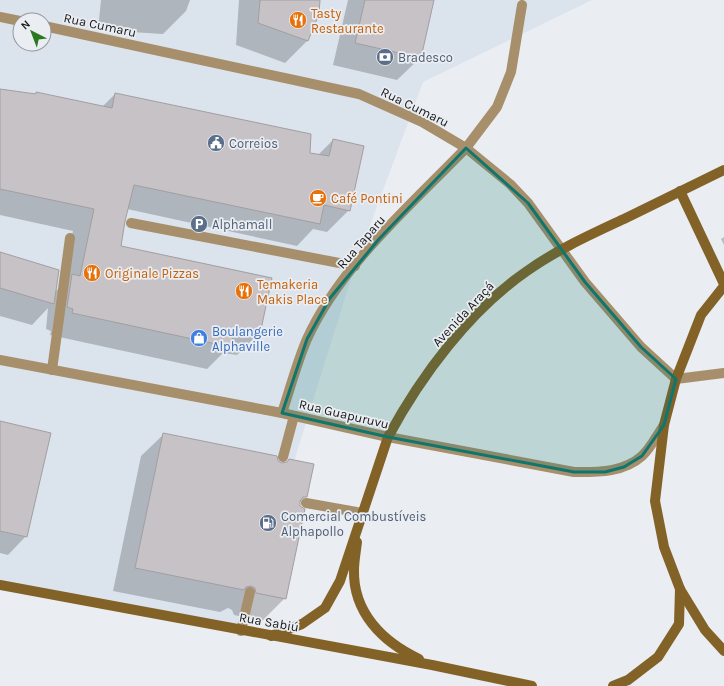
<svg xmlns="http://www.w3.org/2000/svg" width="724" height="686" font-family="Karla,sans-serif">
<rect width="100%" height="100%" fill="#eaedf1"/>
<path fill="#dbe3ed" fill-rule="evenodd" d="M0,0H592L423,82L355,266L241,631L0,580ZM20,20H44V44H20Z"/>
<g fill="#0003">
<path d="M101,0H190L186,11L163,34L98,30Z"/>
<path d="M239,0H319L318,14L307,41L285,63L236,45Z"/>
<path d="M348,0H433L420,58L397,80L333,65Z"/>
<path d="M0,90L35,95L37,93L102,107L115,94L309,154L318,155L333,140L349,210L327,232L313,229L297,246L127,209L120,247L259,333L237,355L223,353L207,369L50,335L51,331L46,329L48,308L32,325L0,316V253L55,292L61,286L73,231L0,215Z"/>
<path d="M724,237V245L721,239Z"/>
<path d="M0,422L26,536L8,555L0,553Z"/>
<path d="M164,434L277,462L306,496L299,504L285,598L262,621L234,615L232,610L228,608L220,612L113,591L141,456Z"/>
</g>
<g fill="#c6c2c5" stroke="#a29ea1">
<path d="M260,0H320L319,14L308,41L258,23Z"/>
<path d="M365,0H434L421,58L355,43Z"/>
<path d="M0,89L36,94V92L112,108L115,93L311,134L310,153L329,156L333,139L364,146L350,211L324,205L320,224L134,185L125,221L121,246L272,278L260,334L235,329L230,347L72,313L73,309L67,307L72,274L80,276L94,209L0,189Z"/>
<path d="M0,252L59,270L54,304L0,288Z"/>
<path d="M0,421L51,433L27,537L0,531Z"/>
<path d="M163,433L277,456L278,461L282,463L287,462L289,459L314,464L307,497H303L300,501V506L305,509L286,599L256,593L255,588L251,586L246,587L244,590L135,568Z"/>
</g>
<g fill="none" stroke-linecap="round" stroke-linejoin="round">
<g stroke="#a78f6b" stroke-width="10">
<path d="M466,148L497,107L511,72L522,5"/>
<path d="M131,223L355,266"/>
<path d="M52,370L70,238"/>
<path d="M676,379L724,373"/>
<path d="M283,457L294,416"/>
<path d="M306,503L362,513"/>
<path d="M241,631L250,592"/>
</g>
<g stroke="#a78f6b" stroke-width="10">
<path d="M0,17L20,21"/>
<path d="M44,26L359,94L422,122L466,148L510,184L528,203L585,282L641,347L676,379"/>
<path d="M0,360L282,413L388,437L574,472C597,472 623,473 642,456C651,448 657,435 664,425"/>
<path d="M282,413C290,389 297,362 307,339C340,266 411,205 466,148"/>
</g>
<g stroke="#836228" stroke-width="10">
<path d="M680,191L724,284"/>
<path d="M724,286L701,315L676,379L664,425L655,501L664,547L680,589L705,630L724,651"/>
<path d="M357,542C356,551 354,561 354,570C353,613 383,642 419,659"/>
<path d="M0,585L432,665L532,686"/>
<path d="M271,636L302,624L325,608L340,581L388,437C421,376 469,311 527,271C558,249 592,234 626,218C658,202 691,186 724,170"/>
<path d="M613,686L628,680L658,657L679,624L680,589"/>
</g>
</g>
<path fill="#0f766e" fill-opacity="0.2" stroke="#0f766e" stroke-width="3" stroke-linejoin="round" d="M466,148L528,203L585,282L641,347L676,379L664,425L642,456L624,467L605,472H574L388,437L282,413L307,339L330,298L379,239Z"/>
<defs>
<symbol id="restaurant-disc" viewBox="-11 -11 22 22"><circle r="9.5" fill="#e8710a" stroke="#eaedf1"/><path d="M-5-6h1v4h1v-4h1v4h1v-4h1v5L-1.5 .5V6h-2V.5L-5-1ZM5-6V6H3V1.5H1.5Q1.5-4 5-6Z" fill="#fff"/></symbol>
<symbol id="bank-disc" viewBox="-11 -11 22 22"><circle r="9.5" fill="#5c6f8a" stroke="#eaedf1"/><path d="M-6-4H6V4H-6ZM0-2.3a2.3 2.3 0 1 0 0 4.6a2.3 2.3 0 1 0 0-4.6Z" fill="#fff"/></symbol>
<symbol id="civic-disc" viewBox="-11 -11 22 22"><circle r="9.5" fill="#5c6f8a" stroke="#eaedf1"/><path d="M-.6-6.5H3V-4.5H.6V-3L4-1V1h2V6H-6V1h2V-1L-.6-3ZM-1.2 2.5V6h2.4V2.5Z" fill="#fff"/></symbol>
<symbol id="cafe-disc" viewBox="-11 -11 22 22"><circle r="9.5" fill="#e8710a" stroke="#eaedf1"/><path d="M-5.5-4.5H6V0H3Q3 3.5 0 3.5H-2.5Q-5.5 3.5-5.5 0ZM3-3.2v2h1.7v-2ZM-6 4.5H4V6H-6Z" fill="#fff"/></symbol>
<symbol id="parking-disc" viewBox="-11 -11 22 22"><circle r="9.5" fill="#5c6f8a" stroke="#eaedf1"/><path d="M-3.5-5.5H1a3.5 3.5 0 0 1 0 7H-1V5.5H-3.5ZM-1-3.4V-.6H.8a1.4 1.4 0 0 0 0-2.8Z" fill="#fff"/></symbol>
<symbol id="shop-disc" viewBox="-11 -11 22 22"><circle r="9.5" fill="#3f7fe0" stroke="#eaedf1"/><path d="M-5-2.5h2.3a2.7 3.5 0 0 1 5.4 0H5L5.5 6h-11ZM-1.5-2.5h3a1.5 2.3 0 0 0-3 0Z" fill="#fff"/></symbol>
<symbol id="fuel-disc" viewBox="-11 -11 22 22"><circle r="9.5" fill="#5c6f8a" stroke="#eaedf1"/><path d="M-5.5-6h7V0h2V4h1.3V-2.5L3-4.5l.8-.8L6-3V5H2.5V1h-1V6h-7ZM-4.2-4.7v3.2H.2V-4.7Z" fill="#fff"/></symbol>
</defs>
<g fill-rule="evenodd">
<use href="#restaurant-disc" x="288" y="10" width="20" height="20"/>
<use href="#bank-disc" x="375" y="47" width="20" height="20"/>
<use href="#civic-disc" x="206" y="133" width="20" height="20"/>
<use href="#cafe-disc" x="308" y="188" width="20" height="20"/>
<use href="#parking-disc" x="189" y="214" width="20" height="20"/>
<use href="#restaurant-disc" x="82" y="263" width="20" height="20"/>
<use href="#restaurant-disc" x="234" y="281" width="20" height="20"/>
<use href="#shop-disc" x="189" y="328" width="20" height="20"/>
<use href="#fuel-disc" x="258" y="513" width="20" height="20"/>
</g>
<g text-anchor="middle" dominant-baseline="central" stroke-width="3.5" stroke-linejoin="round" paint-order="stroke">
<g font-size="13" fill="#c56008" stroke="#eaedf1" text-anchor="start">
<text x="311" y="13">Tasty<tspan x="311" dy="15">Restaurante</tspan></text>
<text x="331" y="198">Café Pontini</text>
<text x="105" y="273">Originale Pizzas</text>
<text x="257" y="284">Temakeria<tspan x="257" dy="15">Makis Place</tspan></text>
</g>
<g font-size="13" fill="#171819" stroke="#eaedf1">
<text transform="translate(100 25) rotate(12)">Rua Cumaru</text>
<text transform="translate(415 107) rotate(26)">Rua Cumaru</text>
<text transform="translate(361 242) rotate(-49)">Rua Taparu</text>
<text transform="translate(463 314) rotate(-47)">Avenida Araçá</text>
<text transform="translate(344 414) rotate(13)">Rua Guapuruvu</text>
<text transform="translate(269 622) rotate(10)">Rua Sabiú</text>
</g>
<g font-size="13" fill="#4e5e75" stroke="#eaedf1" text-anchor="start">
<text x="398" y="57">Bradesco</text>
<text x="229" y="143">Correios</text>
<text x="212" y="224">Alphamall</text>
<text x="281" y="516">Comercial Combustíveis<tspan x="281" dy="15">Alphapollo</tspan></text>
</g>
<g font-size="13" fill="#366cbe" stroke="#eaedf1" text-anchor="start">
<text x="212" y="331">Boulangerie<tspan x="212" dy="15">Alphaville</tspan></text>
</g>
</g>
<g transform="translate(32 32) rotate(318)"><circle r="19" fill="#eaedf1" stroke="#96989b"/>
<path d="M0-3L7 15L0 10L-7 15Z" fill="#2b7820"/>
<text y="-6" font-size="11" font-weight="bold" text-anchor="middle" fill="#171819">N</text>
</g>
</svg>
